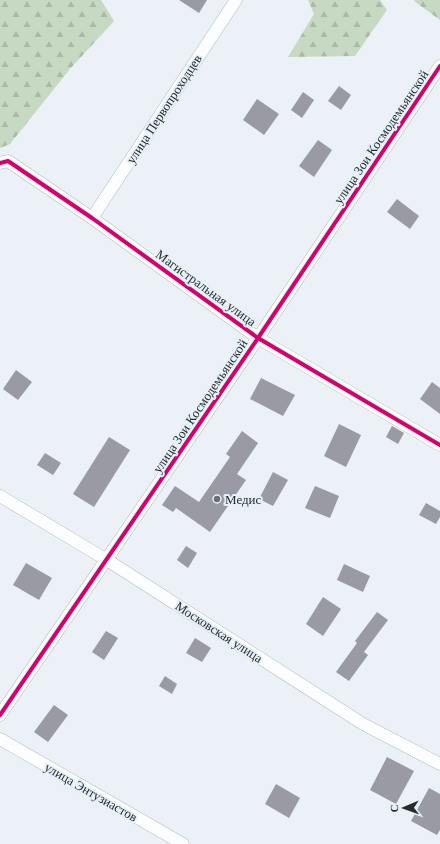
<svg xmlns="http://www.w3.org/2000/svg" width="440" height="844" font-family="'Times New Roman',serif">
<defs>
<pattern id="forest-firs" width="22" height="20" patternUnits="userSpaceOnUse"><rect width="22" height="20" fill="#c7d9c2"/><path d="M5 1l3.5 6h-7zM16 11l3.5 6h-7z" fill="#abbaa7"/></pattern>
</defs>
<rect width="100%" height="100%" fill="#ebf1f6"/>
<g fill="url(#forest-firs)">
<path d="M0,0H101L114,21L70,69L10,144L0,148Z"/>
<path d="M308,0H380L387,10L355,56L288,57L314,14Z"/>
<path d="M415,0H440V20L414,1Z"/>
</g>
<g fill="#9a9aa5">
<path d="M179,0H207L199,13Z"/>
<path d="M339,86L351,95L341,110L328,101Z"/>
<path d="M303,92L314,100L302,118L291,110Z"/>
<path d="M257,99L279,114L264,135L243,120Z"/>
<path d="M318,140L332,150L314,177L299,166Z"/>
<path d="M397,199L419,216L410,229L387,212Z"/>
<path d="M16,370L32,382L18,400L3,389Z"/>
<path d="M261,378L295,395L283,416L250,399Z"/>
<path d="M432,382L440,388V414L420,399Z"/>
<path d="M339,424L361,435L346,467L324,456Z"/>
<path d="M392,426L404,433L398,444L386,437Z"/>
<path d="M242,431L258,443L237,474L246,480L210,532L176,508L173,512L162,505L175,486L199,502L230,457L226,454Z"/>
<path d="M109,437L130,450L94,507L73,494Z"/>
<path d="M45,453L61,463L53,475L37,465Z"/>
<path d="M273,472L288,480L273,506L259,499Z"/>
<path d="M315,486L339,496L330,518L305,508Z"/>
<path d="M426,503L440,511V517L436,524L419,515Z"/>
<path d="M186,546L197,553L188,568L177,560Z"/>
<path d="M26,563L52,578L39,600L13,585Z"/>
<path d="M344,564L370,576L363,592L337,580Z"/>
<path d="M323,597L341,609L323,636L306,624Z"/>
<path d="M377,612L388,620L364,652L368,655L349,681L336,672L357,643L355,641Z"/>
<path d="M106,631L118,638L104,660L92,652Z"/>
<path d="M195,638L211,648L202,662L186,653Z"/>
<path d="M165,676L177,684L172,694L159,686Z"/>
<path d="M54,705L68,715L48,742L34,732Z"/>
<path d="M387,757L414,771L396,804L370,790Z"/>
<path d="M276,784L300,798L289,818L265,804Z"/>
<path d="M429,788L440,794V830L437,835L411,821Z"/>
</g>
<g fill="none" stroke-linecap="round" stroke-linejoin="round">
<defs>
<g id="minor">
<path d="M0,163L8,161L92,218L258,338L440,445"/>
<path d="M92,218L236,0"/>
<path d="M0,496L107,560L363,724L440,764"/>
<path d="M0,715L258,338L440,66"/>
<path d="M0,739L183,844"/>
</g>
</defs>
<use href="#minor" stroke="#b6bbbe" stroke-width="13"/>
<use href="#minor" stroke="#fcfdfe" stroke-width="12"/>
<defs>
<g id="cycleway">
<path d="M0,163L8,161L92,218L258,338L440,445"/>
<path d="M0,715L258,338L440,66"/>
</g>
</defs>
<use href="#cycleway" stroke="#e7f1fa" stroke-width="6"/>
<use href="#cycleway" stroke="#d6006c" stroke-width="4"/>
</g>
<circle fill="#6c7074" stroke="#e7f1fa" stroke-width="1.5" cx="217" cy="499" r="4"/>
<g text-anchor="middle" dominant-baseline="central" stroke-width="4" stroke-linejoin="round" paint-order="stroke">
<g font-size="13" fill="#272b2e" stroke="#e7f1fa">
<text transform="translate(164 109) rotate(-57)">улица Первопроходцев</text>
<text transform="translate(381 137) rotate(-56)">улица Зои Космодемьянской</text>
<text transform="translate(206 288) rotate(36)">Магистральная улица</text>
<text transform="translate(200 406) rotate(-56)">улица Зои Космодемьянской</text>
<text transform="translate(219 632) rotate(33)">Московская улица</text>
<text transform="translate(91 792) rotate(30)">улица Энтузиастов</text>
</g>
<g font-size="13" fill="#272b2e" stroke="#e7f1fa" text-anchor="start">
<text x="225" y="499">Медис</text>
</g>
</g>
<g transform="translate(404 808) rotate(268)" stroke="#e7f1fa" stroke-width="3" paint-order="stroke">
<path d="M0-3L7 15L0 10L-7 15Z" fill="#272b2e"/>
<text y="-6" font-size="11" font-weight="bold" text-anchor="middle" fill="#272b2e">С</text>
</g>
</svg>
